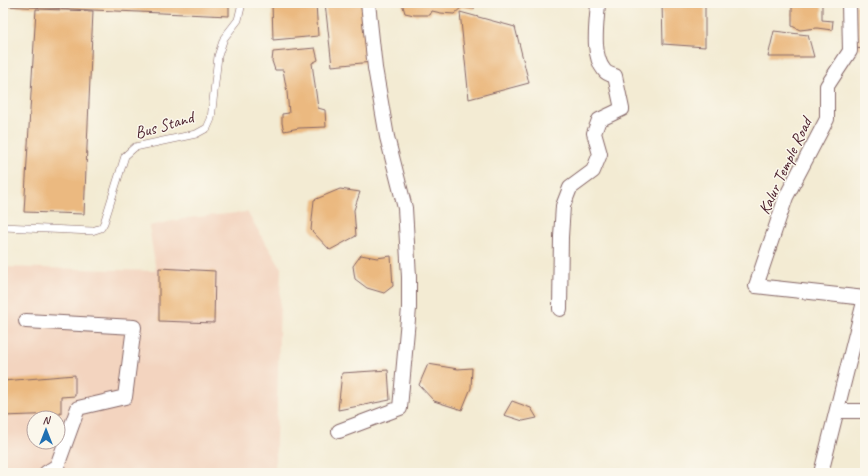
<svg xmlns="http://www.w3.org/2000/svg" width="868" height="476" font-family="Caveat,sans-serif">
<rect width="100%" height="100%" fill="#fbf7ec"/>
<filter id="ink" filterUnits="userSpaceOnUse"><feTurbulence type="fractalNoise" baseFrequency=".025" numOctaves="2"/><feDisplacementMap in="SourceGraphic" scale="8" xChannelSelector="R" yChannelSelector="G"/><feConvolveMatrix kernelMatrix="1 2 1 2 8 2 1 2 1" color-interpolation-filters="sRGB"/></filter>
<filter id="wash" filterUnits="userSpaceOnUse"><feTurbulence type="fractalNoise" baseFrequency=".012" numOctaves="4" result="noise"/><feDisplacementMap in="SourceGraphic" scale="16" xChannelSelector="R" yChannelSelector="G"/><feGaussianBlur stdDeviation="0.9" result="paint"/><feColorMatrix in="noise" values="0 0 0 0 0 0 0 0 0 0 0 0 0 0 0 0 0 1.4 0 .05"/><feComposite in="paint" operator="in"/></filter>
<g filter="url(#wash)">
<rect width="100%" height="100%" fill="#f3ebd3"/>
<path fill="#f3d4bf" fill-rule="evenodd" d="M247,212L281,268L275,473H3V267L156,271L149,226L187,218ZM34,418H58V442H34Z"/>
<g id="blocks">
<g fill="#ebb980">
<path d="M3,3H229V16L3,6Z"/>
<path d="M272,3H316L318,36L273,40Z"/>
<path d="M325,3H365L372,62L332,66Z"/>
<path d="M402,3H474V9L462,7L454,14L441,13L432,11L430,15H414L405,13Z"/>
<path d="M662,3H705V47L663,44Z"/>
<path d="M792,3L822,4V20L833,21L832,30L817,28L800,30L792,26Z"/>
<path d="M854,5H865V49L854,48Z"/>
<path d="M36,9L93,11L84,214L24,212Z"/>
<path d="M460,12L515,27L529,83L469,99Z"/>
<path d="M774,31L808,35L814,57H768Z"/>
<path d="M315,48L318,60L312,63L318,108L325,110L326,127L299,128L284,131L282,123V114L289,113L287,92L283,70H275L272,61L273,52Z"/>
<path d="M340,189L360,192L354,210L356,236L330,250L311,230L314,200Z"/>
<path d="M361,255L377,258L391,256L393,286L384,293L367,288L355,279L353,266Z"/>
<path d="M159,268L215,271L214,323L159,321Z"/>
<path d="M428,364L458,369L472,368L471,388L462,410L434,401L419,385Z"/>
<path d="M388,370L390,400L338,410L342,373Z"/>
<path d="M75,375V396L61,397V414L3,416V381Z"/>
<path d="M512,401L531,408L537,418L523,421L504,415Z"/>
</g>
</g>
</g>
<g filter="url(#ink)">
<use href="#blocks" fill-opacity="0" stroke="#856666" stroke-width="1"/>
<g fill="none" stroke-linecap="round" stroke-linejoin="round">
<defs>
<path id="service" d="M3,227L92,231L101,228L104,223L125,156L135,147L196,134L207,128L211,119L218,56L224,38L238,20L242,3"/>
<g id="minor">
<path d="M849,3L850,51L827,86V119L786,197L756,286L865,298"/>
<path d="M560,309L561,237L563,206L570,188L593,171L600,154L594,133L599,120L622,109L615,76C611,75 606,73 604,70C591,54 597,22 598,3"/>
<path d="M26,321L134,327L125,397L78,408L57,466L46,473"/>
<path d="M837,411H865"/>
<path d="M339,431L400,408L409,308V277L405,208L387,137L375,68L368,3"/>
<path d="M821,473L865,298"/>
</g>
</defs>
<use href="#service" stroke="#856666" stroke-width="8"/>
<use href="#minor" stroke="#856666" stroke-width="16"/>
<use href="#service" stroke="#fff" stroke-width="7"/>
<use href="#minor" stroke="#fff" stroke-width="14"/>
</g>
</g>
<g text-anchor="middle" dominant-baseline="central" stroke-width="3" stroke-linejoin="round" paint-order="stroke">
<g font-size="17" fill="#4a1f2b" stroke="#fbf7ec">
<text transform="translate(164 125) rotate(-16)">Bus Stand</text>
<text transform="translate(785 166) rotate(-65)">Kalur Temple Road</text>
</g>
</g>
<rect width="868" height="476" fill="none" stroke="#fbf7ec" stroke-width="16"/>
<g transform="translate(46 430)"><circle r="19" fill="#fbf7ec" stroke="#b4a19f"/>
<path d="M0-3L7 15L0 10L-7 15Z" fill="#1f6fb2"/>
<text y="-6" font-size="11" font-weight="bold" text-anchor="middle" fill="#4a1f2b">N</text>
</g>
</svg>
